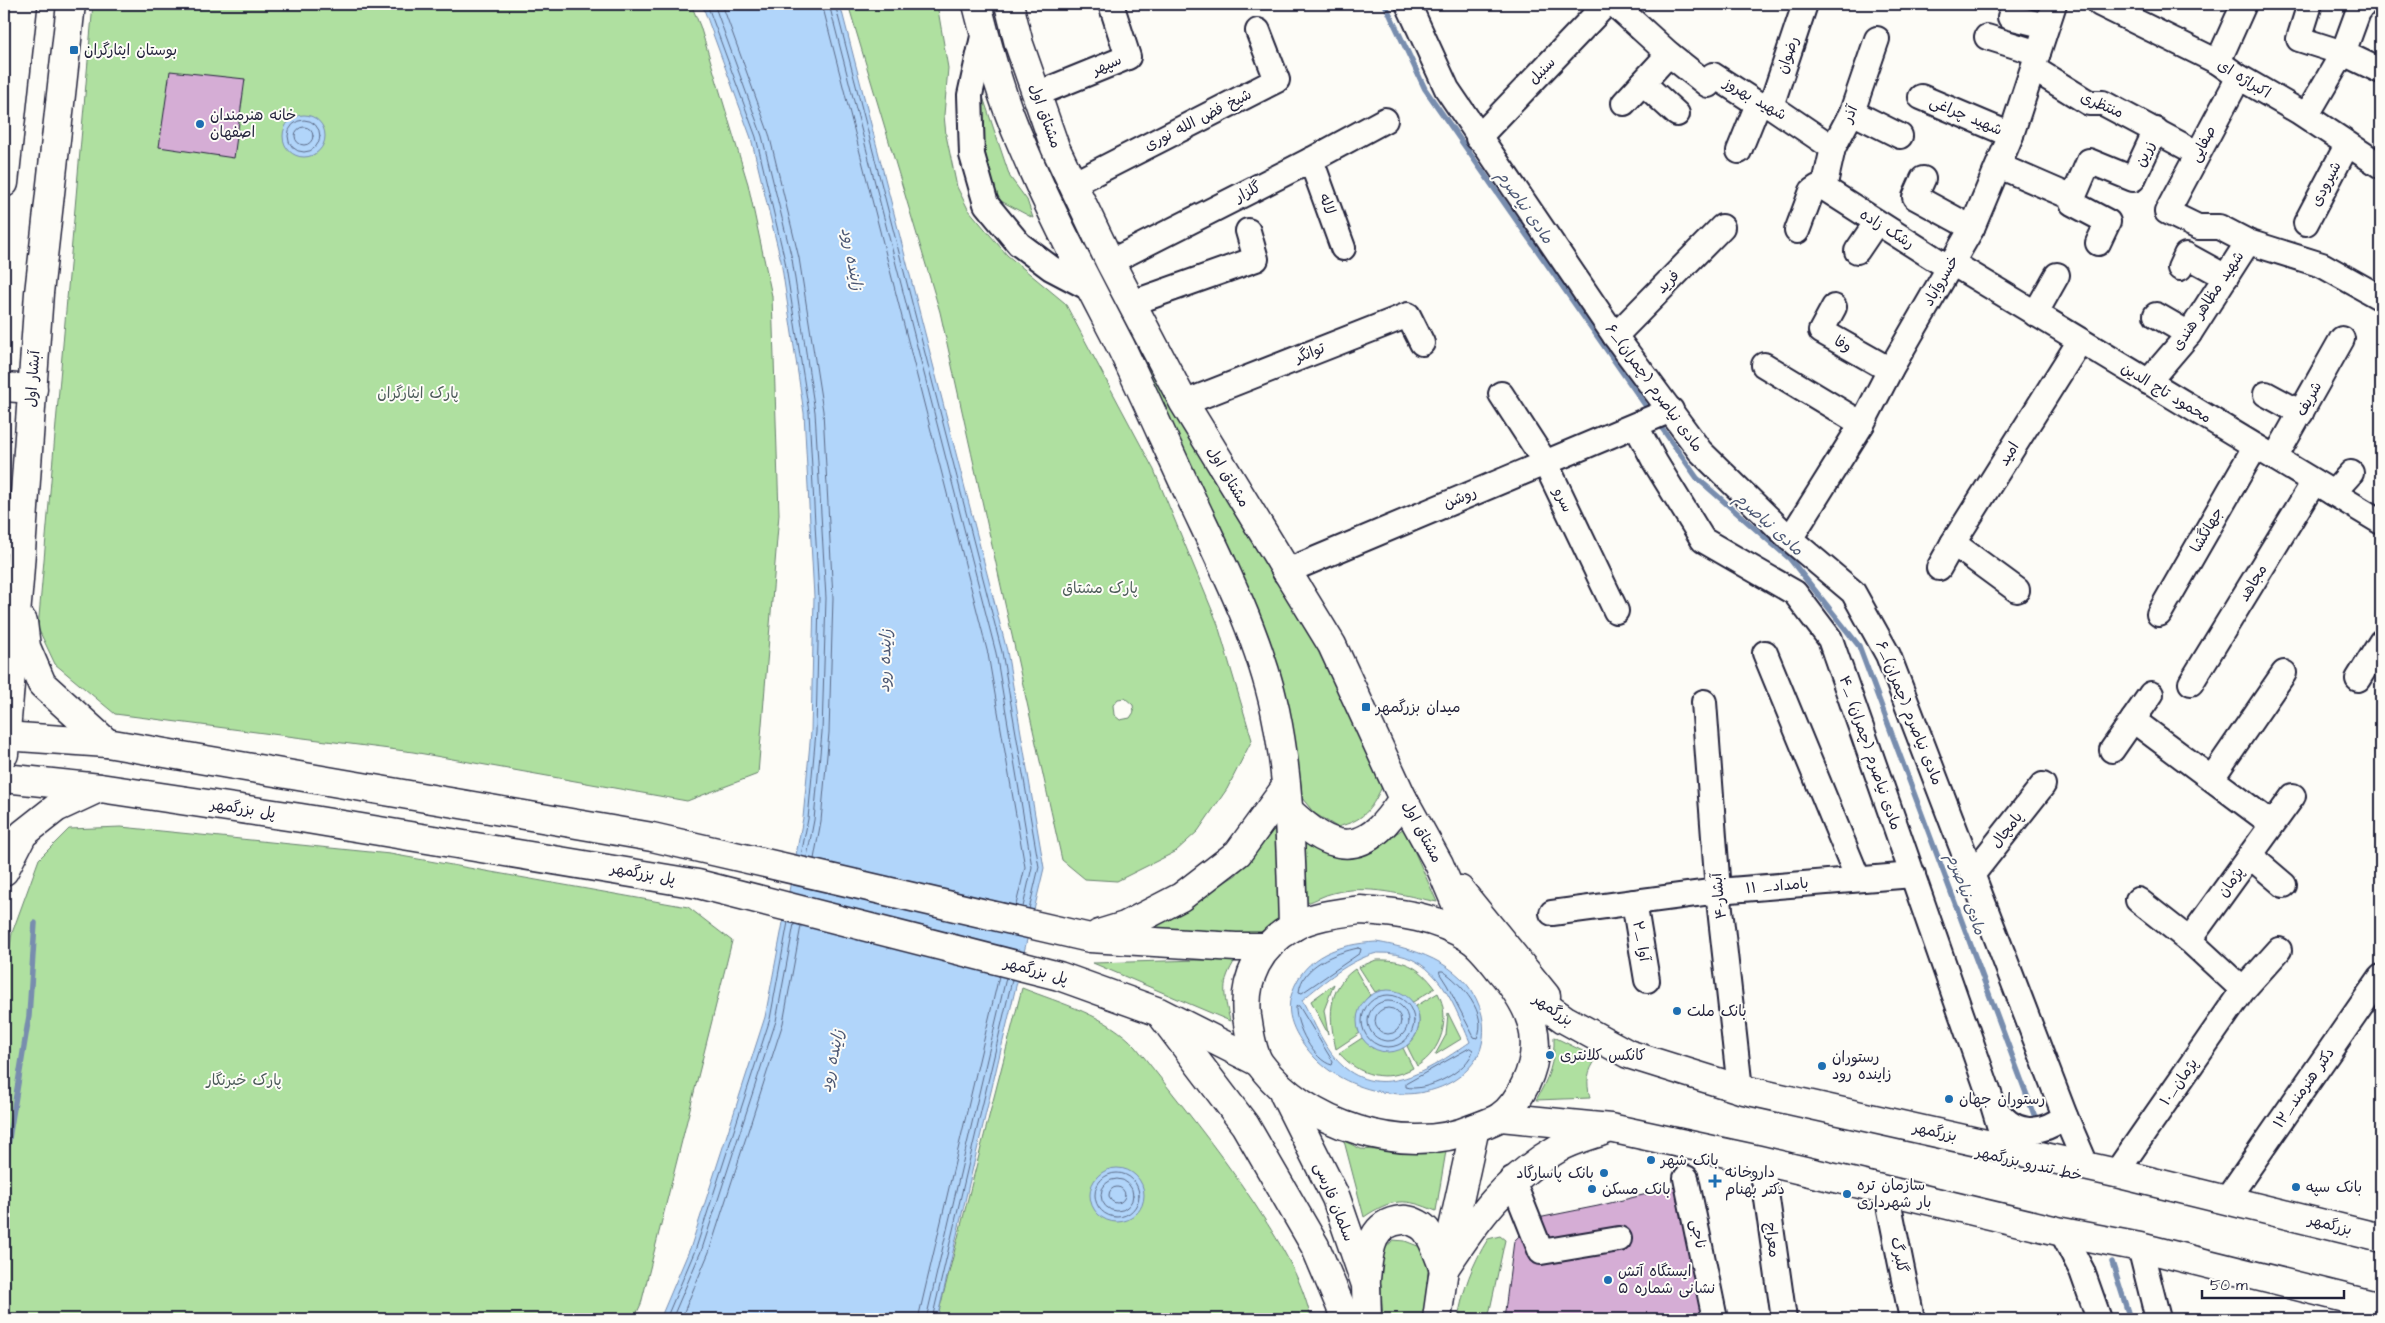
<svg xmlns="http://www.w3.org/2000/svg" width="2385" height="1323" font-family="'Architects Daughter','Playpen Sans Arabic',sans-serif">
<rect width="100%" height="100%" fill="#fdfcf7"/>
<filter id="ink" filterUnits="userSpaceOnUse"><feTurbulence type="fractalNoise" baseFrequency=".02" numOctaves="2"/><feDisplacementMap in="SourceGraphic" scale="10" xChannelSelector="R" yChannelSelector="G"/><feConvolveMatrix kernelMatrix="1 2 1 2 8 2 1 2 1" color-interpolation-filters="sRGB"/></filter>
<g filter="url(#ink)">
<g fill="#afe0a0" stroke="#68816e" fill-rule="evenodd">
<path d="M93,4H691L700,26L748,184L772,296L779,514L758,774L687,801L413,752L115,714L55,664L38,628Z"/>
<path d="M848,4H937L948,68L944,115L946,135L957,187L968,209L1007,255L1065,303L1154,470L1217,622L1252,740L1227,789L1198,831L1175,852L1117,881L1085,879L1062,860L940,312ZM1125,698L1133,705L1134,712L1130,718L1120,720L1114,715L1113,705L1118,699Z"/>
<path d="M983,97L1010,177L1027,200L1033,218L1001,201L985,173Z"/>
<path d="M1070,195L1304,620L1360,729L1382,787C1370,811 1364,820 1337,827L1314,813L1298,793L1290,726L1057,202Z"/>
<path d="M1277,826L1281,916L1262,935L1144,930L1182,909L1236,875Z"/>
<path d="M121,827L390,854L688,907L732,941L641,1304L634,1319H4V985L12,933L39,859L69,829Z"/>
<path d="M1404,828L1437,902C1403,895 1367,884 1333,893C1324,895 1316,900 1307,903L1305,842L1381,844Z"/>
<path d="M1236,959C1220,983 1224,994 1230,1021L1093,963Z"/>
<path d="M1376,960C1403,959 1419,966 1435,988L1413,1002L1380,990L1375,992L1359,967Z"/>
<path d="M1355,969L1370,995L1366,999L1358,1030L1360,1033L1336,1049C1329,1019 1326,989 1355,969Z"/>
<path d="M1334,984L1324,1010L1328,1034L1311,1001Z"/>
<path d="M1022,988C1062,1004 1107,1015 1136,1047C1176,1098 1218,1149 1254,1203C1278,1240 1301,1275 1311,1319H937Z"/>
<path d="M1438,993C1451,1018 1442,1051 1417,1066L1407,1046C1419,1035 1422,1022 1416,1006Z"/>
<path d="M1448,1013L1461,1039L1435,1055L1446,1035Z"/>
<path d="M1554,1037L1597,1058C1587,1072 1586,1081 1590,1098L1536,1100C1548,1079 1555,1062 1554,1037Z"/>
<path d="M1362,1038L1372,1048H1403L1413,1068C1386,1083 1359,1076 1339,1053Z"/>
<path d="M1344,1141L1361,1149L1421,1153L1447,1145L1436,1211C1406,1198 1392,1198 1364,1217Z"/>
<path d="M1500,1236L1505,1240L1488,1319H1458C1463,1289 1472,1265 1488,1239Z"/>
<path d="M1393,1240L1405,1241L1423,1248L1428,1272L1424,1319H1383L1379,1255Z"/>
</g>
<g fill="#b1d5fa" stroke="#788dae" fill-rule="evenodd">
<path d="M702,4H840L1007,651L1044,868L937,1319H660L691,1246L765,1017L803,818L811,732L814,597L804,413L781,261L751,138Z"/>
<circle cx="304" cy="136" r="21"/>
<path d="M1376,942C1419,949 1471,967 1482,1015C1485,1029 1484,1046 1476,1059C1440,1112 1354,1099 1315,1058C1299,1041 1283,1017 1292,993C1304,955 1340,944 1376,942ZM1377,953C1434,951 1451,997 1470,1042C1435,1066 1386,1101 1345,1068C1325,1052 1314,1021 1302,1000C1324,982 1349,960 1377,953Z"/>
<circle cx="1388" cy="1021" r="31"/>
<circle cx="1117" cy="1195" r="27"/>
</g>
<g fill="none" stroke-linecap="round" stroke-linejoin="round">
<g stroke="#5b6a87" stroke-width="1">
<path d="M707,4L756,137L785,261L809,412L819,598L816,732L808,819L801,856"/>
<path d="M714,4L762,136L792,259L815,412L826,598L822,732L814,820L807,857"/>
<path d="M722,4L769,134L799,258L823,411L833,598L829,733L821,821L814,859"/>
<path d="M822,4L988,654L1025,867L1016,905"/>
<path d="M829,4L996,653L1032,867L1023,907"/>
<path d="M835,4L1002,652L1039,867L1029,909"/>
<circle cx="304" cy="136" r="16"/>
<circle cx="304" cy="136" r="9"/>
<path d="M1358,948L1361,949L1360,953L1302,993L1299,992C1302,965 1335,953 1358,948Z"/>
<path d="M1440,971H1443C1461,983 1489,1014 1477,1038L1474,1037L1447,985L1440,974Z"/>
<circle cx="1388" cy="1021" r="26"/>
<circle cx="1388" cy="1021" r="20"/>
<path d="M1299,1006L1333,1062L1332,1065C1314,1061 1295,1025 1296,1007Z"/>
<circle cx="1388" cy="1021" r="13"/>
<path d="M1470,1048L1473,1050C1469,1071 1425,1093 1406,1087V1084Z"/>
<circle cx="1117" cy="1195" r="22"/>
<circle cx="1117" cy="1195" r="16"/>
<circle cx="1117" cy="1195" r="8"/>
<path d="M666,1319L696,1248L770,1019L788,922"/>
<path d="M672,1319L702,1249L776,1021L794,924"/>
<path d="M681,1319L709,1252L783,1023L801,926"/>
<path d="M918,1319L999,976"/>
<path d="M926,1319L1006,978"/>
<path d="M932,1319L1012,980"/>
</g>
<g stroke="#788dae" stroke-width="5.5">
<path d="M1385,4L1425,89L1650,412"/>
<path d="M1657,421L1697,478L1790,559L1859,646L2035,1117"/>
<path d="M4,1169L29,1016L35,923"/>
<path d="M2112,1262L2130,1319"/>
</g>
</g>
<g fill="#d5add5" stroke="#22223b">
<path d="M170,71L245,79L234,158L159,147Z"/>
<path d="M1688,1184L1715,1319H1504L1514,1241L1538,1218L1598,1206Z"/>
</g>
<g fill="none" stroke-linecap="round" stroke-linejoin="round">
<defs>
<g id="minor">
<path d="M1408,4L1447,89L1615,336L1700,451L1790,539L1853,592L1888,655L2065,1116L2087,1167"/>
<path d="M1614,4L1669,54L1708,85L1713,75L1758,104L1771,106L1833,148"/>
<path d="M2100,4L2218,62L2239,77L2298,111L2381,166"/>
<path d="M2310,4L2299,39L2343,53L2381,71"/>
<path d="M2010,17L2046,26"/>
<path d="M984,32L970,95L972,155L986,204L1019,244L1051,268L1091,289"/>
<path d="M1987,37L2038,53"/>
<path d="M2218,62L2244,4"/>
<path d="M2034,69L2089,103H2103L2197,153"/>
<path d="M2239,77L2167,212L2198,227H2219L2248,242L2322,265L2381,298"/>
<path d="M1643,83L1677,114"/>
<path d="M1037,94L1128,57L1111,4"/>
<path d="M1921,97L2011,135"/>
<path d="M1624,103L1669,54"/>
<path d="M1771,106L1805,4"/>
<path d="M2311,108L2343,53L2358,12L2364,4"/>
<path d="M1852,112L1900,136"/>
<path d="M1478,138L1606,4"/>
<path d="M1739,151L1758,104"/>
<path d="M1311,160L1343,248"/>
<path d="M1999,166L2073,198L2072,203L2108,222L2098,243"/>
<path d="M1923,179L1915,197L1972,228"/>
<path d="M1073,184L1277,80L1258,31"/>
<path d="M1824,188L1833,148L1852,112L1877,39"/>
<path d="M2073,198L2089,161L2133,179L2156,130"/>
<path d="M2306,223L2347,145"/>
<path d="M1797,231L1812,191L1818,187L1824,188L1943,264L1952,263L2381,522"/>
<path d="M1857,251L1876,223"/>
<path d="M1110,262L1311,160L1385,120"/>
<path d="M2180,268L2186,255L2226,277"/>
<path d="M1132,303L1256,259L1248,231"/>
<path d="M1834,307L1821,331L1890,370"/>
<path d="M2035,314L2057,275"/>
<path d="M2156,315L2189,334"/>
<path d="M1615,336L1722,227"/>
<path d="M1764,365L1862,424"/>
<path d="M2148,382L2189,334L2248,242"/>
<path d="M1501,394L1545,462L1616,611"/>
<path d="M2266,394L2301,413"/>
<path d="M1184,403L1408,315L1422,343"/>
<path d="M1636,426L1655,462L1703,540L1795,593L1830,639L1993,1105L2006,1148"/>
<path d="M2275,458L2342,339"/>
<path d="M2333,493L2351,473"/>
<path d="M1790,539L1862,424L1890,370L1972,228L2011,135L2054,4"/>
<path d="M1953,543L2017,590"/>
<path d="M1939,568L1953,543L2080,341"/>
<path d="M1285,572L1671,410"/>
<path d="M2159,614L2255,447"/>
<path d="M1765,653L1858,879"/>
<path d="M2358,679L2381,642"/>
<path d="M2191,683L2314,482"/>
<path d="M1704,702L1718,891L1740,1089"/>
<path d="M2133,720L2272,824"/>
<path d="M2112,750L2151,694"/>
<path d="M2212,778L2284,673"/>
<path d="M2250,856L2284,885"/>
<path d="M1972,875L2043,785"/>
<path d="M2138,900L2189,940L2243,990"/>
<path d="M1634,902L1647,980"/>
<path d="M1552,913L1718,891L1913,875"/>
<path d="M2189,940L2293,796"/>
<path d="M1994,1106C2012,1135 2039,1137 2065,1116"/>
<path d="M1759,1160L1765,1185L1784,1319"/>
<path d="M2116,1173L2243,990L2279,950"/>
<path d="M1686,1178L1715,1319"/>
<path d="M1512,1179L1541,1252L1619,1239"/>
<path d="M1886,1190L1912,1319"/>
<path d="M2227,1199L2381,977"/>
<path d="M2062,1232L2082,1271L2099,1319"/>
<path d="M2140,1247L2158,1319"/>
</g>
<g id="major">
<path d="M977,4C989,52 1002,100 1022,145C1051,214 1086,279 1120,345C1145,396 1167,447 1191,498C1223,566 1259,636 1275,710C1290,781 1291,855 1293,927"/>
<path d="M1009,4L1019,44L1055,147L1110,262L1184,403L1332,645L1403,799L1439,864L1471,939"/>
<path d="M4,183L23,4"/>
<path d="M4,387L33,389"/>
<path d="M23,622L26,647L42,684L107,743"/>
<path d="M4,736L107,743L652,837L1090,938L1236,947H1268"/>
<path d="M4,754L19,580L39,293L71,4"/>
<path d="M4,778L100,788L301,818L698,884L1059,976L1159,1012L1258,1062"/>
<path d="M1289,811C1316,836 1345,860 1379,829C1388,821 1396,809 1403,799"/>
<path d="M4,871L23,834L56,808L99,788"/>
<path d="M1460,890L1546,996"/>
<path d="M1360,910C1397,912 1439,917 1471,939C1481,946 1491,959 1499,969C1530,1005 1547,1039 1525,1085C1519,1097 1512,1109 1500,1117C1492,1122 1482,1125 1474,1128C1405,1158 1303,1124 1260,1064C1252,1053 1249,1030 1247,1016C1243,979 1259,946 1293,927C1312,916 1338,913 1360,910Z"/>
<path d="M1099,934L1125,926L1181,897L1238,853L1286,787"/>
<path d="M1509,980L1564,1019L1628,1054L1740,1089L2116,1173L2381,1238"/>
<path d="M1163,1017L1245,1125L1315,1246L1346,1319"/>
<path d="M1284,1094L1336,1198L1366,1285L1367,1319"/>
<path d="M1501,1117L1610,1128L1759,1160L2062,1232L2140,1247L2381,1307"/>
<path d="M1444,1269C1477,1219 1506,1178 1559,1148C1572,1140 1590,1136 1605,1130"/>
<path d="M1366,1279C1369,1253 1369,1223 1402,1220C1409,1219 1421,1224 1426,1230C1434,1240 1439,1257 1444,1269"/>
<path d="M1437,1319L1444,1269L1475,1128"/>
</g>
</defs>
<use href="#minor" stroke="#22223b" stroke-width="28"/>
<use href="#major" stroke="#22223b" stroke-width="31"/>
<use href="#minor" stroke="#fdfcf7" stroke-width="24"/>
<use href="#major" stroke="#fdfcf7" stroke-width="28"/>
</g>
</g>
<g fill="#1f6fb2" stroke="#fdfcf7" stroke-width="2">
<rect x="69" y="45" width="10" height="10" rx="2.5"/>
<circle cx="200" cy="124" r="5"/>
<rect x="1361" y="702" width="10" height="10" rx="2.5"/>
<circle cx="1677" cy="1011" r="5"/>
<circle cx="1550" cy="1055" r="5"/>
<circle cx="1822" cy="1066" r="5"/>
<circle cx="1949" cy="1099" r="5"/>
<circle cx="1651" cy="1160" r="5"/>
<circle cx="1604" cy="1173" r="5"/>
<path d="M1712.5 1173.5h5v5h5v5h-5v5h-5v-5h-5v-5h5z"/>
<circle cx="2296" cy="1187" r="5"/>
<circle cx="1592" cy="1189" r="5"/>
<circle cx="1847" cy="1194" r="5"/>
<circle cx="1608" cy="1280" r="5"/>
</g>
<g text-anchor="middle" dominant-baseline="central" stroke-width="4" stroke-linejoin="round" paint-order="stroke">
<g font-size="15" fill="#22223b" stroke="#fdfcf7" text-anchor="start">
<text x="84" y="50">بوستان ایثارگران</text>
<text x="210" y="115">خانه هنرمندان<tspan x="210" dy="17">اصفهان</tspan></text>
<text x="1376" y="707">میدان بزرگمهر</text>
<text x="1687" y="1011">بانک ملت</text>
<text x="1560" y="1055">کانکس کلانتری</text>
<text x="1832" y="1057">رستوران<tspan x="1832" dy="17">زاینده رود</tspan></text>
<text x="1959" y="1099">رستوران جهان</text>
<text x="1661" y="1160">بانک شهر</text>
<text x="1725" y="1172">داروخانه<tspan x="1725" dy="17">دکتر بهنام</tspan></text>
<text x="1594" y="1173" text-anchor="end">بانک پاسارگاد</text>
<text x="1857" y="1185">سازمان تره<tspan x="1857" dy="17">بار شهرداری</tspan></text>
<text x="2306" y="1187">بانک سپه</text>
<text x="1602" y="1189">بانک مسکن</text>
<text x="1618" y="1271">ایستگاه آتش<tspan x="1618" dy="17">نشانی شماره ۵</tspan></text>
</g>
<g font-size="15" fill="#22223b" stroke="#fdfcf7">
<text transform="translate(1788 55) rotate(-71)">رضوان</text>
<text transform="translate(1107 65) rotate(-24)">سپهر</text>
<text transform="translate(1542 71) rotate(-46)">سنبل</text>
<text transform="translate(2244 79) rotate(32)">اکبراژه ای</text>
<text transform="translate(1755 99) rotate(30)">شهید بهروز</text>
<text transform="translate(2102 105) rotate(23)">منتظری</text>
<text transform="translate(1850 114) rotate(-66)">آذر</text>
<text transform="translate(1045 116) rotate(70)">مشتاق اول</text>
<text transform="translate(1966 116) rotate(23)">شهید چراغی</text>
<text transform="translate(1198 120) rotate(-27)">شیخ فض الله نوری</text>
<text transform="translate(2203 144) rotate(-62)">صفایی</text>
<text transform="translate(2145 154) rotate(-65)">زرین</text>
<text transform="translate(2326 184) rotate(-62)">شیرودی</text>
<text transform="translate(1248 192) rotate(-27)">گلزار</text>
<text transform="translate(1327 204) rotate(70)">لاله</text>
<text transform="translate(1887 229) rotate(32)">رشک زاده</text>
<text transform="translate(1941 281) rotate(-60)">خسروآباد</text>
<text transform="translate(1668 282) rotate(-45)">فرید</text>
<text transform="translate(2208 301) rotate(-56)">شهید مظاهر هندی</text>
<text transform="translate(1843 344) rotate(29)">وفا</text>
<text transform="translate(1310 353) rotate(-21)">توانگر</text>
<text transform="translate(33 379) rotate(-86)">آبشار اول</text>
<text transform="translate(1654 388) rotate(54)">۶_مادی نیاصرم (چمران)</text>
<text transform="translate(2166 393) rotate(31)">محمود تاج الدین</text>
<text transform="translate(2309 399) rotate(-61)">شریف</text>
<text transform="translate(2009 454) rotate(-58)">امید</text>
<text transform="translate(1228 477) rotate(59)">مشتاق اول</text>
<text transform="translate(1460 498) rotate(-23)">روشن</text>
<text transform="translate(1563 500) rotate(65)">سرو</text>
<text transform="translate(2207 530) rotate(-60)">جهانگشا</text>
<text transform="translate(2253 583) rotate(-59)">مجاهد</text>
<text transform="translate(1909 713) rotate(68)">۶_مادی نیاصرم (چمران)</text>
<text transform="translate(1870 753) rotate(71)">۴_ مادی نیاصرم (چمران)</text>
<text transform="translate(243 809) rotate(8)">پل بزرگمهر</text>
<text transform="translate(2007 830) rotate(-52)">پامچال</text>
<text transform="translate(1422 832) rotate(62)">مشتاق اول</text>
<text transform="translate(643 874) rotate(10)">پل بزرگمهر</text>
<text transform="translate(2231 882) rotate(-54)">پژمان</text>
<text transform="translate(1777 886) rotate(-5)">۱۱ _بامداد</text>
<text transform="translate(1719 896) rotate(-96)">۴-آبشار</text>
<text transform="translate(1641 941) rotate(80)">۲_ آوا</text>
<text transform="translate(1036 971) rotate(15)">پل بزرگمهر</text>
<text transform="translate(1553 1010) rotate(34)">بزرگمهر</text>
<text transform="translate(2179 1082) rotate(-55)">۱۰_پژمان</text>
<text transform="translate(2304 1088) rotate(-55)">۱۲_دکتر هنرمند</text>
<text transform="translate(1935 1132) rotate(12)">بزرگمهر</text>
<text transform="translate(2029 1164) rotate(13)">خط تندرو بزرگمهر</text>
<text transform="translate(1334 1202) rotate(68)">سلمان فارسی</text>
<text transform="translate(2330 1225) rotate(14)">بزرگمهر</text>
<text transform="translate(1698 1234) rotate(79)">ناجی</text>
<text transform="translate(1772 1240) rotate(83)">معراج</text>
<text transform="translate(1899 1255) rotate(79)">گلبرگ</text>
</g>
<g font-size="15" fill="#4c5b59" stroke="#fdfcf7">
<text x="418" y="393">پارک ایثارگران</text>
<text x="1100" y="588">پارک مشتاق</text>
<text x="244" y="1080">پارک خبرنگار</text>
</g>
<g font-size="16" font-style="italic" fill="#4d5874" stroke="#fdfcf7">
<text transform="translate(1525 207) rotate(55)">مادی نیاصرم</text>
<text transform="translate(852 259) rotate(80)">زاینده رود</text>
<text transform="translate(1769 524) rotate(42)">مادی نیاصرم</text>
<text transform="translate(885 661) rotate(-88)">زاینده رود</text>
<text transform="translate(1966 894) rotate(70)">مادی نیاصرم</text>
<text transform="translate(832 1061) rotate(-78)">زاینده رود</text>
</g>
</g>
<rect width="2385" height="1323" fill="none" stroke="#fdfcf7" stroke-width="20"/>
<rect x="10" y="10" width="2365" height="1303" fill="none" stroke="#22223b" stroke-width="2" filter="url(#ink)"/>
<path d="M2202 1290v8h142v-8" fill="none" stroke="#22223b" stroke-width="2.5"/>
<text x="2210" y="1290" font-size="15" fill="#22223b" stroke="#fdfcf7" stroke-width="4" paint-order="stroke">50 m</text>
</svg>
